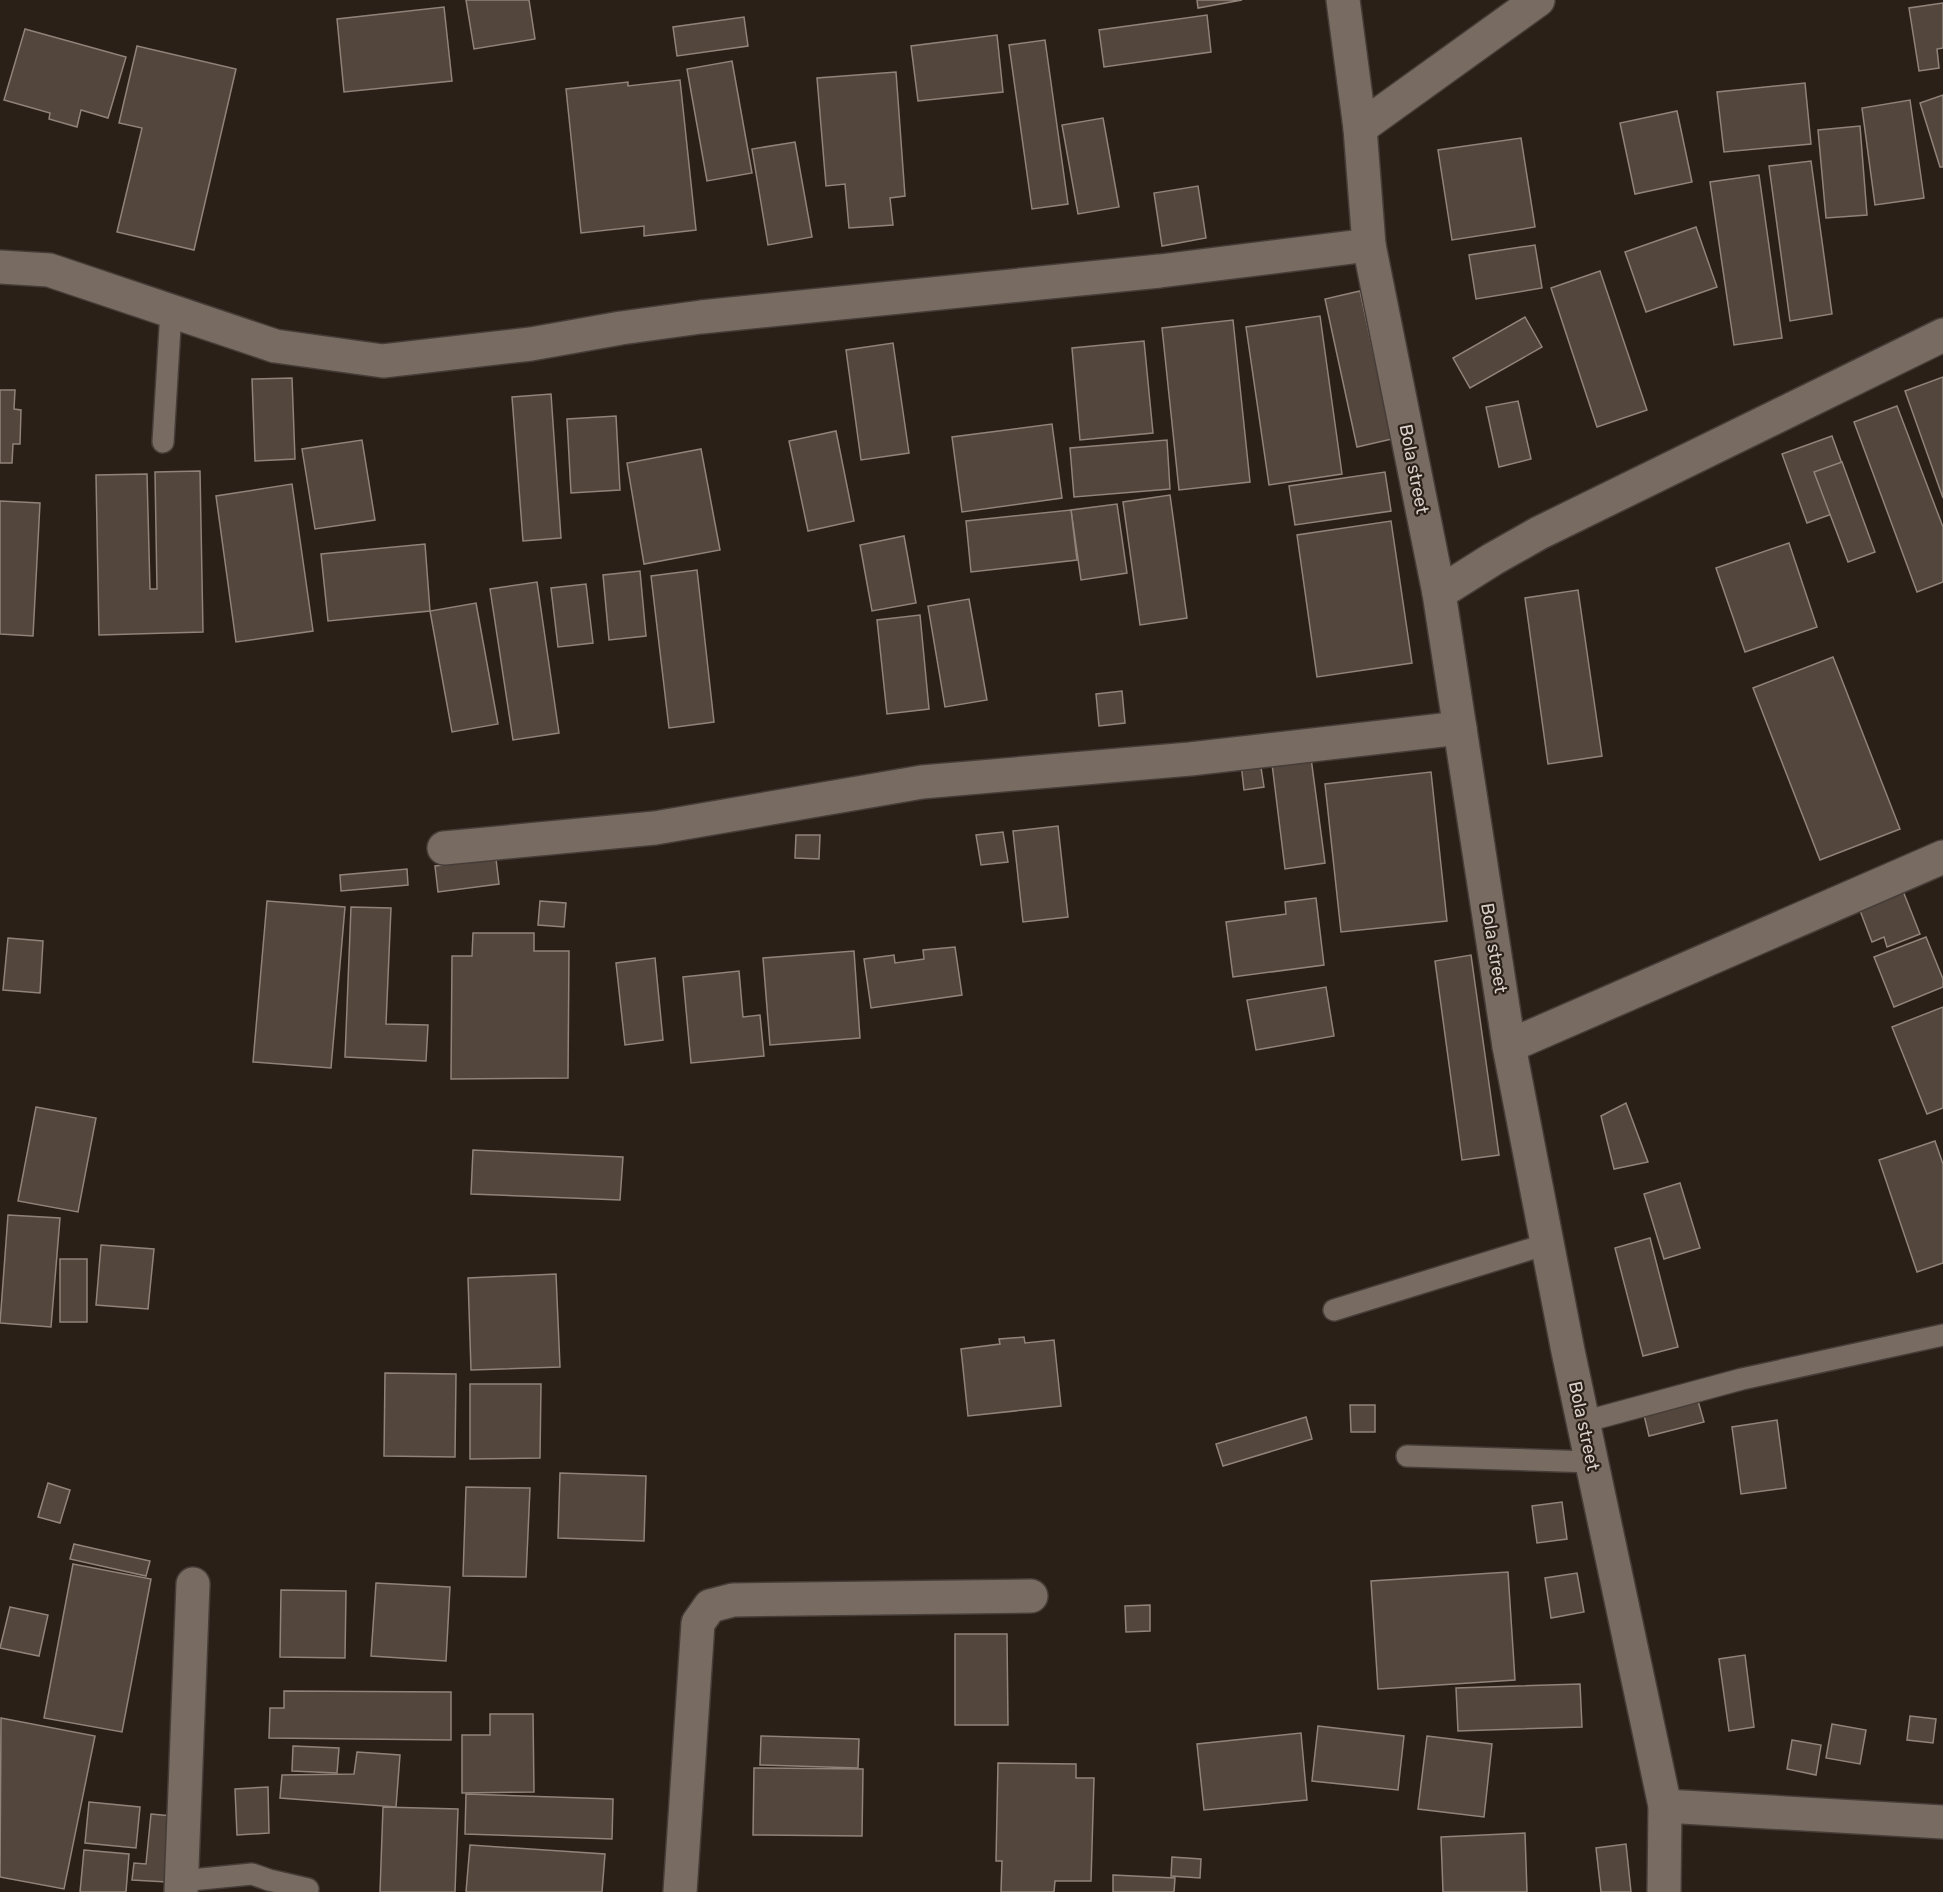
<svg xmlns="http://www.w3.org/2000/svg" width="1943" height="1892" font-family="Rubik,sans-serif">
<rect width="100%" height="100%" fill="#2b2018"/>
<g fill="#52463d" stroke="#918379" stroke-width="1.5">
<path d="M466,0H529L535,39L474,49Z"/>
<path d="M1197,0H1242L1198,8Z"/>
<path d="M1943,3V48L1937,49L1939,68L1919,71L1909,8Z"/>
<path d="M444,7L452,81L344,92L337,19Z"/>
<path d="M1207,15L1211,52L1104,67L1099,30Z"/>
<path d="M744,17L748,46L677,56L673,27Z"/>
<path d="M25,29L126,57L108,118L81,110L77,127L49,119L50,113L4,100Z"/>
<path d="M997,35L1003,92L918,101L911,46Z"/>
<path d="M1045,40L1068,204L1032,209L1009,45Z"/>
<path d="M137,46L236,69L194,250L117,232L142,128L119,123Z"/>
<path d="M732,61L752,173L707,181L687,69Z"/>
<path d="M896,72L905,196L890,198L893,225L849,228L845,184L826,186L817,78Z"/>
<path d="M680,80L696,230L644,236V226L581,233L566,89L628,82V86Z"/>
<path d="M1805,83L1811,144L1724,152L1717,92Z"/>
<path d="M1943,95V167H1940L1920,103Z"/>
<path d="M1910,100L1924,198L1875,205L1862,108Z"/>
<path d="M1677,111L1692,182L1635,194L1620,123Z"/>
<path d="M1103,118L1119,207L1078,214L1062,125Z"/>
<path d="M1860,126L1867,215L1826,218L1818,130Z"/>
<path d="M1521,138L1535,227L1452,240L1438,150Z"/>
<path d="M795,142L812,237L768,245L752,149Z"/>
<path d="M1811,161L1832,314L1790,321L1769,166Z"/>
<path d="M1759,175L1782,338L1734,345L1710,182Z"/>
<path d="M1198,186L1206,238L1162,246L1154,193Z"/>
<path d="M1696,227L1717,287L1646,312L1625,252Z"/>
<path d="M1535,245L1542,288L1476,299L1469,255Z"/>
<path d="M1600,271L1647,410L1597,427L1551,288Z"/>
<path d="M1360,291L1392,439L1357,447L1325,299Z"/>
<path d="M1320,316L1342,474L1269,485L1246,327Z"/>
<path d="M1525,317L1542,347L1470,388L1453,358Z"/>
<path d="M1233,320L1250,482L1179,490L1162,328Z"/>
<path d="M1144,341L1153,433L1080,440L1072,348Z"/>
<path d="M893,343L909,453L861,460L846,350Z"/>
<path d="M1943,377V498L1905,391Z"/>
<path d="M292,378L295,459L255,461L252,379Z"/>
<path d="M0,390H15L14,409L21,410L20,444H13L12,463H0Z"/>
<path d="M551,394L561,538L523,541L512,397Z"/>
<path d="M1518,401L1531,459L1499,467L1486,407Z"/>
<path d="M1897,406L1943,527V582L1917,592L1854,422Z"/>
<path d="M616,416L620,490L571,493L567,419Z"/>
<path d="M1052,424L1062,498L962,512L952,437Z"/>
<path d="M836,431L854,521L808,531L789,441Z"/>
<path d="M1832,436L1857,505L1807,523L1782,454Z"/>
<path d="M362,440L375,520L315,529L302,449Z"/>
<path d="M1167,440L1170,489L1074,497L1070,448Z"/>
<path d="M701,449L720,550L644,564L627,463Z"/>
<path d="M1842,462L1875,552L1848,562L1814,472Z"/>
<path d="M200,471L203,632L99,635L96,475L147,474L150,589H157L155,472Z"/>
<path d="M1385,472L1391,511L1295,525L1289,486Z"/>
<path d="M292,484L313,631L236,642L216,496Z"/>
<path d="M1170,495L1187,618L1140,625L1123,502Z"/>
<path d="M0,501L40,503L33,636L0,634Z"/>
<path d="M1117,504L1127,573L1081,580L1071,510Z"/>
<path d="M1071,510L1077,560L971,572L966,521Z"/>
<path d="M1391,521L1412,663L1317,677L1297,535Z"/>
<path d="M904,536L916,603L872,611L860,545Z"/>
<path d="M1789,543L1817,627L1745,652L1716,568Z"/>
<path d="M425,544L430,611L328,621L321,554Z"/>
<path d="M697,570L714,722L669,728L651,576Z"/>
<path d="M640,571L646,636L609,640L603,575Z"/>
<path d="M537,582L559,733L513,740L490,589Z"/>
<path d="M586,584L593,643L558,647L551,588Z"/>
<path d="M1578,590L1602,756L1548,764L1525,598Z"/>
<path d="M969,599L987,700L945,707L928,606Z"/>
<path d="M476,603L498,724L452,732L430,611Z"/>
<path d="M920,615L929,709L887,714L877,620Z"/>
<path d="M1833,657L1900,829L1820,860L1753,688Z"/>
<path d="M1122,691L1125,723L1099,726L1096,694Z"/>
<path d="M1311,758L1325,863L1285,869L1272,764Z"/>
<path d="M1260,761L1264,787L1244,790L1241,764Z"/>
<path d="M1431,772L1447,921L1341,932L1325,784Z"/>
<path d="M1058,826L1068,917L1023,922L1013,831Z"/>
<path d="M1003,832L1008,862L981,865L976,835Z"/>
<path d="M796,835H820L819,859L795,858Z"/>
<path d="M496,859L499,884L438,892L435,866Z"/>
<path d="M407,869L408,885L341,891L340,875Z"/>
<path d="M1903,891L1920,934L1887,947L1884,937L1872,942L1859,908Z"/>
<path d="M1316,898L1324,965L1233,977L1226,922L1286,914L1285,902Z"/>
<path d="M267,901L345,907L331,1068L253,1062Z"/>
<path d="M540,901L566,903L564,927L538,925Z"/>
<path d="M351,907L391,908L386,1024L428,1025L426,1061L345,1057Z"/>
<path d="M473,933H534V951H569L568,1078L451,1079L452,956H472Z"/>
<path d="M1926,937L1943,979V987L1894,1007L1874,957Z"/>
<path d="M8,938L43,941L40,993L3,990Z"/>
<path d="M955,947L962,995L871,1008L864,959L894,955L895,963L924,959L923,950Z"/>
<path d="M854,951L860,1038L770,1045L763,958Z"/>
<path d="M1471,955L1499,1155L1462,1160L1435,961Z"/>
<path d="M655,958L663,1040L625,1045L616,963Z"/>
<path d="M739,971L743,1017L760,1015L764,1056L691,1063L683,977Z"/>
<path d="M1326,987L1334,1036L1256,1050L1247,1000Z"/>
<path d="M1943,1007V1108L1927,1114L1892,1027Z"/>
<path d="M1626,1103L1648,1162L1614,1169L1601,1116Z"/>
<path d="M36,1107L96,1118L78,1212L18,1201Z"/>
<path d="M1935,1141L1943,1164V1263L1917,1272L1879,1160Z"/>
<path d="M473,1150L623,1157L620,1200L471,1194Z"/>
<path d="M1680,1183L1700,1248L1664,1259L1644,1194Z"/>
<path d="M8,1215L60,1218L51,1327L0,1323Z"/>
<path d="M1650,1238L1678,1347L1643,1356L1615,1248Z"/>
<path d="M101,1245L154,1249L148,1309L96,1305Z"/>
<rect x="60" y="1259" width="27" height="63"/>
<path d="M556,1274L560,1367L471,1370L468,1278Z"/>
<path d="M1024,1337L1025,1343L1054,1340L1061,1406L968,1416L961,1349L1000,1344L999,1339Z"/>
<path d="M385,1373L456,1374L455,1457L384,1456Z"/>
<path d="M470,1384H541L540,1458L470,1459Z"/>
<path d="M1698,1401L1704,1422L1649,1436L1644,1415Z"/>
<path d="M1350,1405H1375V1432H1351Z"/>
<path d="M1306,1417L1312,1439L1223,1466L1216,1444Z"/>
<path d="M1777,1420L1786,1488L1741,1494L1732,1427Z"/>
<path d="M560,1473L646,1476L644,1541L558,1538Z"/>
<path d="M48,1483L70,1490L60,1523L38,1517Z"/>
<path d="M466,1487L530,1488L526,1577L463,1576Z"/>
<path d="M1562,1502L1567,1539L1537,1543L1532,1506Z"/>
<path d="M74,1544L150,1561L146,1576L70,1559Z"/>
<path d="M73,1564L151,1579L122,1732L44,1718Z"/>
<path d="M1508,1572L1515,1680L1378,1689L1371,1581Z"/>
<path d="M1577,1573L1584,1612L1551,1618L1545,1578Z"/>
<path d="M376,1583L450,1587L446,1661L371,1656Z"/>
<path d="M281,1590L346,1591L345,1658L280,1657Z"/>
<path d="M1150,1605V1631L1126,1632L1125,1606Z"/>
<path d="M10,1607L48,1615L39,1656L0,1648Z"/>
<path d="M955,1634H1007L1008,1725H955Z"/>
<path d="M1745,1655L1754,1727L1729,1731L1719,1659Z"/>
<path d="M1580,1684L1582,1727L1458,1731L1456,1688Z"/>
<path d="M284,1691L451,1692V1740L269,1738L270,1708H284Z"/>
<path d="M490,1714H533L534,1792L462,1793V1735H490Z"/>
<path d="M1910,1716L1936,1719L1933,1743L1907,1740Z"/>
<path d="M1,1718L95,1736L64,1889L0,1877Z"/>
<path d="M1832,1724L1866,1730L1860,1764L1826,1758Z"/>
<path d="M1318,1726L1404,1736L1398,1790L1312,1781Z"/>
<path d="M1301,1733L1307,1800L1204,1810L1197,1744Z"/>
<path d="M761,1736L859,1739L858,1768L760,1765Z"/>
<path d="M1427,1736L1492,1744L1484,1817L1418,1809Z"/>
<path d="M1792,1740L1821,1745L1816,1775L1787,1769Z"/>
<path d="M293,1746L339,1748L337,1773L292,1771Z"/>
<path d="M357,1752L400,1755L396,1807L280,1798L282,1775L354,1774Z"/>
<path d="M998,1763L1076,1764V1778H1094L1091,1881H1055L1054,1892H1001L1002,1861H996Z"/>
<path d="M754,1768L863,1769L862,1836L753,1835Z"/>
<path d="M268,1787L269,1833L237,1835L235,1789Z"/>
<path d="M466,1794L613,1799L612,1839L465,1834Z"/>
<path d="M89,1802L140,1807L136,1848L85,1843Z"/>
<path d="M383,1807L458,1809L455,1892H380Z"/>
<path d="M151,1814L172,1816L167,1882L132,1880L134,1863L146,1864Z"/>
<path d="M1525,1833L1527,1892H1443L1441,1837Z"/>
<path d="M1626,1844L1631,1892H1601L1596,1848Z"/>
<path d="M470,1845L605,1854L602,1892H466Z"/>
<path d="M84,1850L129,1854L126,1892H80Z"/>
<path d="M1172,1857L1201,1859L1200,1878L1171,1876Z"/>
<path d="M1113,1875L1175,1878L1174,1892H1113Z"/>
</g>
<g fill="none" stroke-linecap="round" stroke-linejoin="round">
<defs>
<g id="lane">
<path d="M163,442L171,311"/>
<path d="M1334,1310L1547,1244"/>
<path d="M1583,1422L1742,1379L1943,1335"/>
<path d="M1407,1456L1592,1462"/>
<path d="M181,1881L252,1874L269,1880L308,1889"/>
</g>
<g id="street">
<path d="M1343,0L1360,128L1369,245L1439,593L1509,1046L1568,1351L1665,1806L1664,1892"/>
<path d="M1360,128L1538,0"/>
<path d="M0,267L49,270L275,346L383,361L531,344L621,328L701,317L1160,271L1369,245"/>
<path d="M1439,593L1493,559L1539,533L1943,335"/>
<path d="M444,848L655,828L922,782L1190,759L1460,728"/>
<path d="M1509,1046L1943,857"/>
<path d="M1665,1806L1943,1822"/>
<path d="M181,1892L193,1584"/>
<path d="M680,1892L698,1623L710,1606L733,1600L1031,1596"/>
</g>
</defs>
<use href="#lane" stroke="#463d38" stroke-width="24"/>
<use href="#street" stroke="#463d38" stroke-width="36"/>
<use href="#lane" stroke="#786b61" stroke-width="21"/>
<use href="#street" stroke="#786b61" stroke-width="33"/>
</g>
<g text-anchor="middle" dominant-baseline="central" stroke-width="4.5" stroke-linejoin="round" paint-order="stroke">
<g font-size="18" fill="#d8d0cb" stroke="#2b2018">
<text transform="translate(1414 469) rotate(79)">Bola street</text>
<text transform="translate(1494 948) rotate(81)">Bola street</text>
<text transform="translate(1584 1426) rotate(78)">Bola street</text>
</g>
</g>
</svg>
